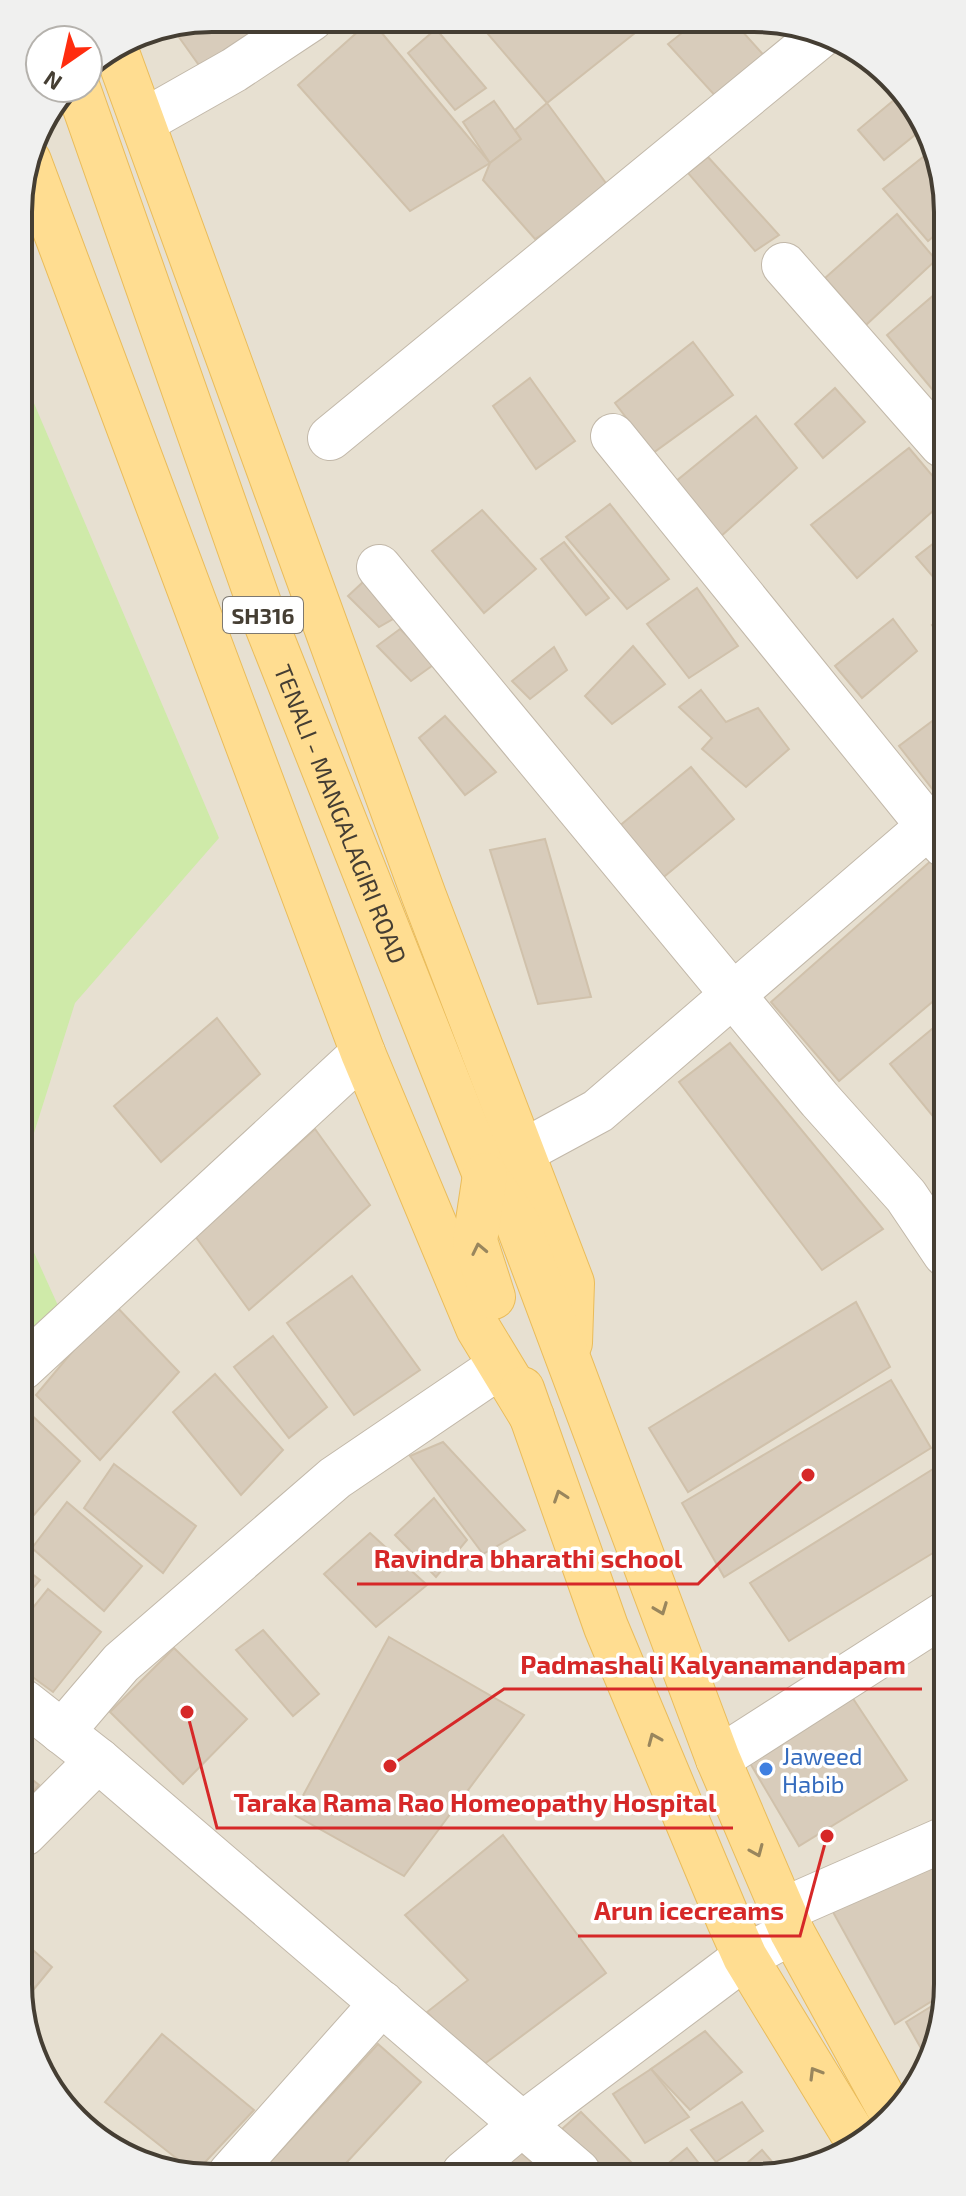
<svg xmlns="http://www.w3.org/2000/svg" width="966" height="2196" font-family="'Exo 2',sans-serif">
<rect width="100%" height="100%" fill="#f3eee4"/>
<path fill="#e7e0d1" d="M212,18L791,22L882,67L941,162L948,1997L933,2058L900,2111L804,2171L175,2174L84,2129L25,2034L18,199L38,126L67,88H88V64L138,33Z"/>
<g fill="#cfeaa9">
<path d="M19,368L219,838L75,1003L22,1171Z"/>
<path d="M22,1226L60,1310L22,1348Z"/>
</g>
<g fill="#d8ccbb" stroke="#d0c1ab" stroke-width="2">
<path d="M212,18H289L206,75L171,26Z"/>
<path d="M371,20L490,163L410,211L298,85Z"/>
<path d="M476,20L650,21L547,103Z"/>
<path d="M697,21H733L768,60L719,100L668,44Z"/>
<path d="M436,29L486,88L455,110L408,53Z"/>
<path d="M900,95L921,130L884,160L858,130Z"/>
<path d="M494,101L521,139L490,163L463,122Z"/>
<path d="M547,103L611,190L535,239L483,180L490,163L521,139L515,130Z"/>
<path d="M933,149L941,162V230L928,241L883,189Z"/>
<path d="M708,157L779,235L755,251L688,173Z"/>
<path d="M897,214L936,260L866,325L825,278Z"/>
<path d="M942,288V380L932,389L887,335Z"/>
<path d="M693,342L733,395L653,453L615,403Z"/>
<path d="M530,378L575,441L536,469L493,406Z"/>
<path d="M835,388L865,422L823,458L795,424Z"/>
<path d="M756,416L797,468L719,538L675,482Z"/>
<path d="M909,448L942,487V503L857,578L811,525Z"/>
<path d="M610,504L669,579L627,609L566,537Z"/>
<path d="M482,510L536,569L484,613L432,551Z"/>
<path d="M943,536V583L940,585L916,557Z"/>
<path d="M564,542L609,598L586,615L541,559Z"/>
<path d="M379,567L400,615L379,627L348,596Z"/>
<path d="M697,588L738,646L689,678L647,624Z"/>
<path d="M943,616V643L932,625Z"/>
<path d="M893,619L917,651L862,698L835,666Z"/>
<path d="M400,629L436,663L411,681L377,646Z"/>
<path d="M633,646L665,684L612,724L585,696Z"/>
<path d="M554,647L567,670L530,699L512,681Z"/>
<path d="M701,690L726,722L758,708L789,749L746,787L702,749L712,738L679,707Z"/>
<path d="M943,713V790L937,795L899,746Z"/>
<path d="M445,716L496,772L465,795L419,738Z"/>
<path d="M691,767L734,819L659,881L612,832Z"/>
<path d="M545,839L591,997L538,1004L490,850Z"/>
<path d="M933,859L944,875V992L839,1081L771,1002Z"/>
<path d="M217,1018L260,1074L161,1162L114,1106Z"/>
<path d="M944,1019L945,1131L890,1064Z"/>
<path d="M730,1043L883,1229L822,1270L679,1082Z"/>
<path d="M315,1129L370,1205L249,1310L195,1236Z"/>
<path d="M352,1276L420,1370L354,1415L287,1323Z"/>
<path d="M856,1302L890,1367L688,1492L649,1428Z"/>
<path d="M113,1303L179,1372L100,1460L36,1395Z"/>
<path d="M273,1336L327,1407L289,1438L234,1367Z"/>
<path d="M215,1374L283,1450L241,1495L173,1412Z"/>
<path d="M891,1380L931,1448L724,1577L682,1503Z"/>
<path d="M23,1407L80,1461L34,1515L23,1507V1460L27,1454L23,1451Z"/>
<path d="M443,1442L525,1530L483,1554L410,1456Z"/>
<path d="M946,1461V1545L789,1641L750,1583Z"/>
<path d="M114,1464L196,1526L163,1573L84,1508Z"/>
<path d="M434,1498L467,1540L436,1577L395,1535Z"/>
<path d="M67,1502L142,1566L104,1611L32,1548Z"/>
<path d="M370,1533L427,1585L376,1627L324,1574Z"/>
<path d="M23,1567L40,1580L23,1600Z"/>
<path d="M48,1589L101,1632L53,1692L23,1670V1620Z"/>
<path d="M263,1630L319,1694L293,1716L236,1650Z"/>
<path d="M389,1637L524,1715L404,1876L293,1814Z"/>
<path d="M174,1648L247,1719L183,1784L110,1712Z"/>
<path d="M848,1691L907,1780L799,1846L747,1758Z"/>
<path d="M24,1773L39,1785L24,1803Z"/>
<path d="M503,1835L606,1973L479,2068L427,2012L468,1980L405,1915Z"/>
<path d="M947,1847L948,1991L895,2024L828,1903Z"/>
<path d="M24,1942L52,1967L25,2000Z"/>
<path d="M948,1996L935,2051L926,2057L906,2022Z"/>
<path d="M705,2031L742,2072L690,2110L651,2069Z"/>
<path d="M162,2034L254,2110L195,2173L105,2102Z"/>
<path d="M378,2044L421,2082L336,2174H259Z"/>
<path d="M651,2069L689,2117L645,2143L613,2094Z"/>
<path d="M742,2102L763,2131L716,2162L691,2130Z"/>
<path d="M581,2112L631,2162L622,2172H597L551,2139Z"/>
<path d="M510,2143L544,2173H488Z"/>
<path d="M687,2148L705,2171L658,2172Z"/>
<path d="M762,2150L780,2171L737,2172Z"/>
</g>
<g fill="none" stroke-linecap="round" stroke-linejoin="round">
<defs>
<g id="minor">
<path d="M144,121L234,70L311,19"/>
<path d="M784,265L942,445"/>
<path d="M613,436L944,845"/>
<path d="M330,438L820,36"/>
<path d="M379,567L820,1100L906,1196L945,1254"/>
<path d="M524,1151L598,1111L943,814"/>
<path d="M22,1368L363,1053"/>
<path d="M24,1702L98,1760L578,2172"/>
<path d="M62,1732L121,1663L335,1478L500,1366"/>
<path d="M718,1759L946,1613"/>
<path d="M24,1834L98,1760"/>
<path d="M783,1910L947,1838"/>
<path d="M464,2173L520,2126L745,1957L792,1932"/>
<path d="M230,2174L382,2003"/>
</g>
<g id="primary">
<path d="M115,47L424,896L572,1283L570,1343"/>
<path id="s1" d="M78,88L267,626L485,1175L517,1222L718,1759L792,1932L893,2116"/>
<path d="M29,161L363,1053L478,1328L532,1417"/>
<path d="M485,1175L475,1241L493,1297"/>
<path d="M522,1389L606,1627L729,1921L745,1957L856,2139"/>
</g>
</defs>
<use href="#minor" stroke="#c2b8a9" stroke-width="46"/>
<use href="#primary" stroke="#eabc5a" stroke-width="46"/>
<use href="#minor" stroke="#fff" stroke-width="44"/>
<use href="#primary" stroke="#ffdd91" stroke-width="44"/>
</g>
<defs><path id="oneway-chevron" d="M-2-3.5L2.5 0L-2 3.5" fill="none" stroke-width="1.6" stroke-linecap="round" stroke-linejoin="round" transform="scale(2)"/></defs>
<g stroke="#99865d">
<use href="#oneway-chevron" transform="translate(479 1249) rotate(-102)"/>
<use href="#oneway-chevron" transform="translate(560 1496) rotate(-109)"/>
<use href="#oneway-chevron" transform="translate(661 1609) rotate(69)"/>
<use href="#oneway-chevron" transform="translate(654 1739) rotate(-113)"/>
<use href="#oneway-chevron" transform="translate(757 1851) rotate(67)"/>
<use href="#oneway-chevron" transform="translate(815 2073) rotate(-121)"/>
</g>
<circle fill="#3f7fe0" stroke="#fff" stroke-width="3" cx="766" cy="1769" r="8"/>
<g text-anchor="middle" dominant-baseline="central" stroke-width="7" stroke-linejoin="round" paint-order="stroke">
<rect fill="#fff" stroke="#7d7870" stroke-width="2" x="223" y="597" width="80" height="36" rx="6"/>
<g font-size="22" font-weight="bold" fill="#453e33">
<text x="263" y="615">SH316</text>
</g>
<g font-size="24" fill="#453e33" stroke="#fff">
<text stroke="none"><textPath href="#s1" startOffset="772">TENALI - MANGALAGIRI ROAD</textPath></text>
</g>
<g font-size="24" fill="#366cbe" stroke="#fff" text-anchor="start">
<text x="782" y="1755">Jaweed<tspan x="782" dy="28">Habib</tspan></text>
</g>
</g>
<path d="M0 0H966V2196H0ZM212 32H754A180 180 0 0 1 934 212V1984A180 180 0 0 1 754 2164H212A180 180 0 0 1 32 1984V212A180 180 0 0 1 212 32Z" fill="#f0f0ef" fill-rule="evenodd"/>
<path fill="none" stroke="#453e33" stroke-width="4" d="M212 32H754A180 180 0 0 1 934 212V1984A180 180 0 0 1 754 2164H212A180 180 0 0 1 32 1984V212A180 180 0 0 1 212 32Z"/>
<path fill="none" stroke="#d62828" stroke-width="3" d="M808 1475L698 1584H357M390 1766L504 1689H922M187 1712L217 1828H733M827 1836L800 1936H578"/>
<g fill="#d62828" stroke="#fff" stroke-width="3">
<circle cx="808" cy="1475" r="8"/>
<circle cx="390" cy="1766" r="8"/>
<circle cx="187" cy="1712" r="8"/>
<circle cx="827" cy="1836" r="8"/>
</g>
<g font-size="26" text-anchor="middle" font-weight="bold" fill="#d62828" stroke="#fff" stroke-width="7" stroke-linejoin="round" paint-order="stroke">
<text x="528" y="1568">Ravindra bharathi school</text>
<text x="713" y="1674">Padmashali Kalyanamandapam</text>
<text x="475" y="1812">Taraka Rama Rao Homeopathy Hospital</text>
<text x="689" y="1920">Arun icecreams</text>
</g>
<g transform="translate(64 64) rotate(214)"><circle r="38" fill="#ffffff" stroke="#b5b2ad" stroke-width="2"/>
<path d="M0-6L14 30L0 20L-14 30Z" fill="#ff2d0f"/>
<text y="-12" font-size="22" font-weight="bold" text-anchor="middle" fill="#453e33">N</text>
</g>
</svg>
